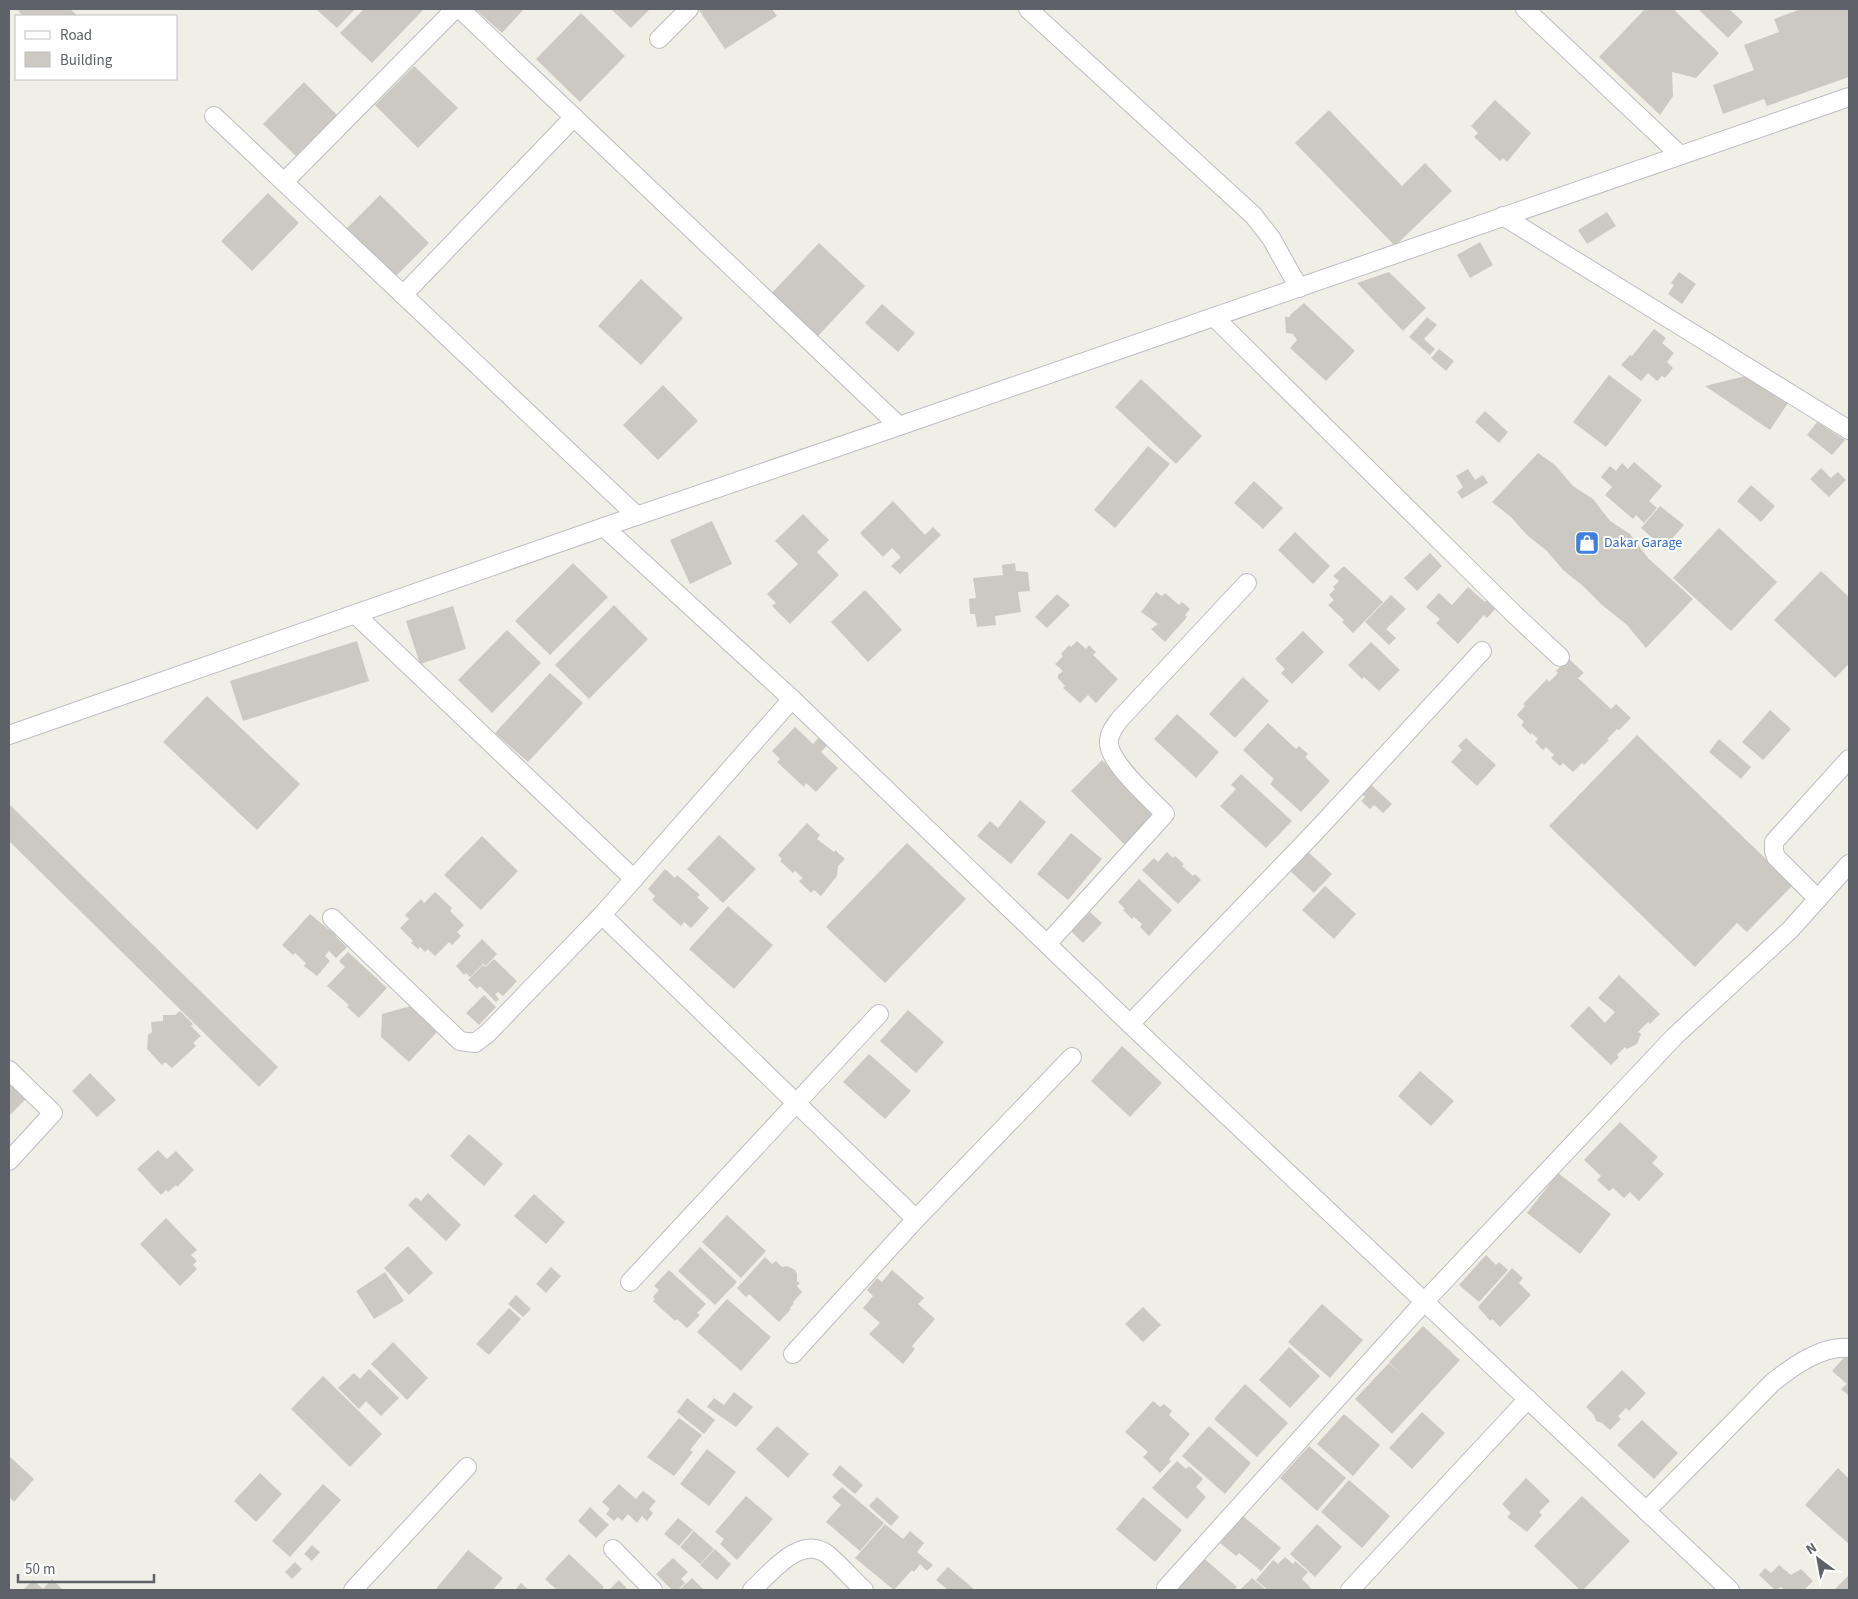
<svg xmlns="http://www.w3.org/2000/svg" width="1858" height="1599" font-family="'Source Sans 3',sans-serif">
<rect width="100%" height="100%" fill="#f0efe6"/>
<g fill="#ccc9c3">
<path d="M21,9H70L78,16H24L18,11Z"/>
<path d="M316,9H355L337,28Z"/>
<path d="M364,9H424L372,63L340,33Z"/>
<path d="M475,9H524L502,33Z"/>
<path d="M611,9H650L631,28Z"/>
<path d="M701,9H772L777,16L725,49L699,10Z"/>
<path d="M1645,9H1677L1675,11L1719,53L1696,78L1672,72L1673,96L1660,115L1599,57Z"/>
<path d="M1698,9H1729L1743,22L1728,38Z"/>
<path d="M1801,9H1849V77L1767,106L1764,99L1723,114L1713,85L1754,70L1744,45L1779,32L1774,19Z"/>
<path d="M581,13L625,56L580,102L536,59Z"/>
<path d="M414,66L458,108L418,148L375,105Z"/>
<path d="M304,82L337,115L296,156L263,124Z"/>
<path d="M1495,100L1531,133L1507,162L1503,158L1500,161L1474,137L1478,133L1471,126Z"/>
<path d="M1329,110L1402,186L1425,163L1452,191L1395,246L1295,143Z"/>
<path d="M268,193L299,223L252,271L221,241Z"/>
<path d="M380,195L429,243L395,277L346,229Z"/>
<path d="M1607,212L1616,226L1587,244L1578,230Z"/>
<path d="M1480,242L1493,265L1470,278L1457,255Z"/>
<path d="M819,243L865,286L818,336L772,293Z"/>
<path d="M1389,272L1426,308L1403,331L1357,283Z"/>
<path d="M1679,272L1696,284L1682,304L1668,294L1674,285L1671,283Z"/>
<path d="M641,279L683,318L641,365L598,326Z"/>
<path d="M1304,303L1355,351L1326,381L1290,348L1297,340L1293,334L1286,333L1285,317H1290V315Z"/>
<path d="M882,304L915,333L898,352L865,323Z"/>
<path d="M1427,317L1437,325L1424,339L1435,349L1430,355L1409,337Z"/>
<path d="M1654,329L1666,338L1662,343L1674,353L1667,362L1673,368L1665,378L1662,376L1657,381L1648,373L1641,381L1621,365L1630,355L1632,356Z"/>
<path d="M1439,349L1454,361L1446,371L1431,358Z"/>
<path d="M1609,375L1642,400L1606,447L1573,422Z"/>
<path d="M1745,376L1788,403L1770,430L1705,386Z"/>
<path d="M1141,379L1202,436L1176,464L1115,407Z"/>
<path d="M663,385L698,421L658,460L623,425Z"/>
<path d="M1485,411L1508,432L1499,443L1475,422Z"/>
<path d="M1817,422L1845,440L1832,455L1807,435Z"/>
<path d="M1148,446L1170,464L1115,528L1094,510Z"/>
<path d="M1538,453L1555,465L1573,486L1593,499L1610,521L1630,534L1648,558L1693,599L1646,648L1627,625L1602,605L1583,586L1563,570L1547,551L1527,535L1511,517L1492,502Z"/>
<path d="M1634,462L1662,486L1649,501L1657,508L1644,523L1636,515L1633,519L1605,495L1612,487L1601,477L1610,466L1616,471L1622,463L1628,469Z"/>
<path d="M1821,468L1831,478L1838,472L1846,480L1829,497L1810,479Z"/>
<path d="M1468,469L1475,480L1483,475L1488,483L1462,499L1457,492L1463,487L1456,476Z"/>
<path d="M1254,481L1283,508L1263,529L1234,503Z"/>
<path d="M1751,485L1775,506L1761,522L1737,501Z"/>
<path d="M893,501L925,535L933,527L941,535L900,574L891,566L901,557L892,548L883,557L860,533Z"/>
<path d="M1660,506L1684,525L1664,548L1641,528Z"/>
<path d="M803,514L829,540L817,552L839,575L790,624L772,606L776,603L767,594L798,564L775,541Z"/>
<path d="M712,521L732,564L690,584L670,540Z"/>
<path d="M1719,528L1777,582L1731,631L1673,578Z"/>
<path d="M1295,532L1330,566L1313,584L1278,550Z"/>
<path d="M1430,553L1442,566L1417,591L1404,578Z"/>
<path d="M573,563L608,597L550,655L515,621Z"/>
<path d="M1015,563L1016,571L1028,572L1030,591L1018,592L1021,612L995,616L996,625L977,627L975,614H970L969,599L976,598L973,578L1003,575L1002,565Z"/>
<path d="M1344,566L1383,602L1353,633L1342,622L1344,620L1328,605L1334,600L1329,595L1335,589L1333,587L1339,581L1333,576Z"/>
<path d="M1821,571L1849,597V664L1835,678L1774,620Z"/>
<path d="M1468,587L1485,602L1488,599L1497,607L1487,618L1484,615L1458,644L1436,623L1440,619L1426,607L1439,593L1452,605Z"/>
<path d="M865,590L902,630L868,662L831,622Z"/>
<path d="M1156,592L1162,596L1165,593L1179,605L1182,602L1190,609L1185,615L1187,617L1165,642L1151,629L1158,624L1141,612Z"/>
<path d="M1057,594L1070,605L1047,628L1035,617Z"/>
<path d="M1391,595L1406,609L1386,629L1396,638L1389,645L1365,622Z"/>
<path d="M614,605L648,639L589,699L555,665Z"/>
<path d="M453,606L466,649L420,664L406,621Z"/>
<path d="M507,630L541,663L492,713L458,680Z"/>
<path d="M1303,631L1324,652L1292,684L1281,673L1285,669L1275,659Z"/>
<path d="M357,641L369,681L243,721L230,681Z"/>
<path d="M1077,641L1086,649L1089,645L1096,652L1093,655L1118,679L1096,703L1088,695L1080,703L1063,688L1065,686L1058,678V675L1063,671L1055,664L1063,656L1061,654L1069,645L1071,647Z"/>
<path d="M1371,642L1400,670L1379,691L1364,677L1362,679L1348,665Z"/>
<path d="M1568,658L1584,673L1578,678L1611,709L1616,704L1631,718L1619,730L1617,729L1607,739L1609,740L1584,765L1582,763L1573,772L1563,763L1560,766L1551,758L1554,755L1546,747L1543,750L1535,742L1538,739L1532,733L1531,735L1521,725L1524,722L1517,715L1525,706L1523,704L1547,679L1549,682L1558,673L1556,671Z"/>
<path d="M550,673L583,703L528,762L495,733Z"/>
<path d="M1243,677L1269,701L1235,738L1209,714Z"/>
<path d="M207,696L300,784L257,830L163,742Z"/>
<path d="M1770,710L1791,729L1763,760L1742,742Z"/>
<path d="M1177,714L1219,752L1196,778L1154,739Z"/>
<path d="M1268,723L1296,749L1299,746L1308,754L1305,757L1330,781L1301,812L1270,784L1274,779L1243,750Z"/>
<path d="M795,727L813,744L822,734L830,742L821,752L838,768L816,792L806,783L804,787L777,762L780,759L772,751Z"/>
<path d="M1637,735L1793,885L1747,932L1737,923L1695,967L1549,826Z"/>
<path d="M1466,738L1496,765L1477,786L1451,762L1462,750L1458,746Z"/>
<path d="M1719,739L1751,767L1741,779L1709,752Z"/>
<path d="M1102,760L1157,814L1126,846L1071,791Z"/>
<path d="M1241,774L1292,821L1266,848L1220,806L1236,789L1231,785Z"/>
<path d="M1369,783L1392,804L1383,813L1374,805L1370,809L1361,801L1365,797L1360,792Z"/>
<path d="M1020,800L1046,822L1011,864L977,836L990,821L998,828Z"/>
<path d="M9,804L278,1067L259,1087L9,841Z"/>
<path d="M807,823L820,835L817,839L834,852L835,850L845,859L838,866L837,876L821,896L814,890L811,893L799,881L803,878L795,871L793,873L780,861L782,859L778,855Z"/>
<path d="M1071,833L1102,859L1068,900L1037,874Z"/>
<path d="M719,835L756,869L723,903L687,869Z"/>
<path d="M482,836L518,871L481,910L444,875Z"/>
<path d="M907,843L966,899L885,983L826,927Z"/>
<path d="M1306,850L1332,874L1314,893L1288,869Z"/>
<path d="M1167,852L1173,858L1175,856L1184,864L1182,866L1193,876L1195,874L1201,880L1178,904L1142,870L1154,858L1158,862Z"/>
<path d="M665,869L675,878L677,875L700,895L697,897L709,908L691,928L684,922L681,926L652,900L655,896L648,889Z"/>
<path d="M1139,879L1172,910L1149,936L1140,927L1142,924L1134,917L1132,919L1123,910L1125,909L1118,902Z"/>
<path d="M1325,886L1356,914L1334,939L1302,910Z"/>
<path d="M435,892L452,908L450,911L464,925L457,932L461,936L452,945L449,942L435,956L428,949L425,952L420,947L418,949L411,943L413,941L400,928L409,919L405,915L421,899L424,903Z"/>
<path d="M728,906L773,945L734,989L689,949Z"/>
<path d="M1090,912L1102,923L1083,943L1071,931Z"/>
<path d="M310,914L328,929L337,934L336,937L347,947L336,958L329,951L325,956L330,961L317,976L304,966L306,963L295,953L293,955L282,945Z"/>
<path d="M482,939L497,954L486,966L480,961L483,964L470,977L466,973L464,975L456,966Z"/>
<path d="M348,952L387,988L359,1018L347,1007L349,1005L327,986L345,967L339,961Z"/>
<path d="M494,959L517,981L503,996L498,992L495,994L499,999L496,1002L480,986L477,989L468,980L483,965L486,967Z"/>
<path d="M1619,975L1660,1014L1650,1024L1648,1022L1638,1032L1641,1034L1637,1044L1627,1049L1625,1047L1617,1055L1619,1057L1611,1065L1570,1026L1589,1006L1605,1023L1615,1012L1598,998Z"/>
<path d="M484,995L496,1007L479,1025L466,1013Z"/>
<path d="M411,1006L437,1032L409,1062L381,1037L382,1014Z"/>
<path d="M908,1010L944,1042L916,1073L880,1041Z"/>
<path d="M180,1011L193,1024L191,1026L201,1036L193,1043L196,1046L172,1068L165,1062L162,1065L147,1049L148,1035L152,1032L151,1022L163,1021V1015H175Z"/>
<path d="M1122,1046L1162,1083L1130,1117L1091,1081Z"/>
<path d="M869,1054L911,1091L885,1119L843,1082Z"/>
<path d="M1420,1071L1454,1101L1431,1126L1398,1096Z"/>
<path d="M90,1073L116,1100L97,1117L72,1091Z"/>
<path d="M9,1076L29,1096L9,1116Z"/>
<path d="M1620,1122L1658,1157L1652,1163L1664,1174L1639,1201L1630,1192L1624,1198L1613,1188L1609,1191L1597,1180L1601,1176L1584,1160Z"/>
<path d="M469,1134L503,1164L484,1186L450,1156Z"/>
<path d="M158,1150L167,1159L176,1151L194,1170L177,1187L176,1185L168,1192L166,1190L161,1195L137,1169Z"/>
<path d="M1558,1173L1611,1214L1580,1254L1527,1213Z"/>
<path d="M428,1193L461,1225L446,1241L408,1205L416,1197L421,1201Z"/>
<path d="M534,1194L565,1222L546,1244L514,1216Z"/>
<path d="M727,1215L766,1251L741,1278L702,1242Z"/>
<path d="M166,1218L197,1250L191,1255L197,1261L193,1265L197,1269L180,1286L140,1244Z"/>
<path d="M408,1246L433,1273L409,1295L384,1268Z"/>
<path d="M700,1247L737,1282L715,1305L678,1271Z"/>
<path d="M1486,1255L1496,1265L1499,1262L1508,1270L1479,1302L1459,1285Z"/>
<path d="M765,1257L772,1264L776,1261L782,1267L787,1266L795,1270L797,1274V1281L800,1283L797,1286L802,1292L793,1302L794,1303L790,1308L791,1309L779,1322L749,1294L746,1297L737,1288Z"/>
<path d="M551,1267L561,1276L546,1293L536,1284Z"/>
<path d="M1512,1268L1523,1278L1519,1283L1531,1295L1500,1327L1492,1319L1490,1321L1478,1307Z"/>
<path d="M669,1270L706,1304L697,1313L700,1315L687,1328L677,1319L675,1321L653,1301L655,1299L653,1297L659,1290L654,1286Z"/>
<path d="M892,1270L924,1298L918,1304L935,1319L912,1346L915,1349L903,1364L869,1334L880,1323L863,1308L873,1296L867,1290L877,1278L882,1282Z"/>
<path d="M385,1272L404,1301L374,1319L356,1291Z"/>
<path d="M516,1295L531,1309L523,1317L508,1304Z"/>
<path d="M727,1299L771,1337L741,1371L697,1332Z"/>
<path d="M1322,1304L1363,1340L1330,1378L1288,1342Z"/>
<path d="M1143,1307L1161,1325L1143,1342L1125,1324Z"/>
<path d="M509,1308L521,1319L489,1355L476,1344Z"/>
<path d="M1423,1326L1460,1360L1392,1434L1355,1399L1389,1363L1403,1376L1389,1362Z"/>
<path d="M393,1342L428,1378L407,1400L371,1364Z"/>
<path d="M1289,1347L1320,1376L1290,1408L1259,1380Z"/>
<path d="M1849,1352V1396L1841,1389L1847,1384L1832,1371Z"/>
<path d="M369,1369L399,1398L381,1416L366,1401L359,1409L338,1388L354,1373L360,1379Z"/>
<path d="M1622,1370L1646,1393L1629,1411L1626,1408L1618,1416L1621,1419L1610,1430L1602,1423L1596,1421L1594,1415L1586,1407Z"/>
<path d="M323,1376L382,1434L350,1467L291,1409Z"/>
<path d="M1245,1384L1288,1423L1257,1457L1214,1419Z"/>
<path d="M734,1392L753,1407L736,1427L707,1407L714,1398L724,1405Z"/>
<path d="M687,1398L715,1420L704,1434L677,1412Z"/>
<path d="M1153,1401L1160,1407L1164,1404L1172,1411L1169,1415L1190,1434L1169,1459L1171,1461L1160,1473L1143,1457L1148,1452L1125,1432Z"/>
<path d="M1422,1412L1445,1433L1412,1469L1389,1448Z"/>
<path d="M1344,1414L1380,1445L1353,1476L1317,1444Z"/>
<path d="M679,1418L702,1435L690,1450L693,1452L674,1476L647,1457Z"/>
<path d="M1642,1420L1678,1453L1654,1479L1617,1445Z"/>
<path d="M777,1426L809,1454L788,1478L756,1449Z"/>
<path d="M1209,1426L1251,1463L1225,1494L1182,1456Z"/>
<path d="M1309,1446L1346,1478L1317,1511L1280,1478Z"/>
<path d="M707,1449L736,1472L709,1506L680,1484Z"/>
<path d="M9,1456L34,1479L14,1502L9,1497Z"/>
<path d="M1177,1461L1186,1469L1189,1466L1203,1479L1196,1487L1206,1497L1187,1519L1152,1488Z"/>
<path d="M840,1465L863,1485L855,1494L832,1475Z"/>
<path d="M1838,1468L1849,1479V1544L1805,1505Z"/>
<path d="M260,1473L282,1494L256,1522L234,1501Z"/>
<path d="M1526,1478L1550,1501L1539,1512L1542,1515L1527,1532L1507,1517L1511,1513L1502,1504Z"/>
<path d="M1349,1480L1390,1516L1362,1548L1321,1512Z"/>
<path d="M323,1484L341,1500L290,1557L272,1541Z"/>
<path d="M619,1484L636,1499L643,1491L656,1501L649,1509L653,1513L647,1521L642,1516L637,1523L628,1514L622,1521L618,1517L614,1521L606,1514L610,1509L602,1502Z"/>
<path d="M842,1487L884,1523L860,1551L826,1522L841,1505L832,1497Z"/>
<path d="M746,1496L773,1519L737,1560L720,1544L724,1539L715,1532Z"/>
<path d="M1582,1496L1630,1541L1583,1590H1580L1534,1546Z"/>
<path d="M877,1497L899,1517L891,1526L869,1506Z"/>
<path d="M1143,1497L1182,1530L1155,1562L1116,1529Z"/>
<path d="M590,1507L609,1525L596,1538L578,1521Z"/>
<path d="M1243,1516L1281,1548L1261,1571L1239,1553L1236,1556L1220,1543Z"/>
<path d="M678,1518L693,1530L679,1546L664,1534Z"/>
<path d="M885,1524L903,1539L910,1531L924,1543L917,1552L933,1565L927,1571L920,1564L914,1572L912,1570L894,1590L855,1558Z"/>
<path d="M1317,1524L1342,1547L1315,1577L1290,1554Z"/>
<path d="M694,1531L714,1549L700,1564L680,1547Z"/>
<path d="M312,1545L320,1552L312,1561L304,1554Z"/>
<path d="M715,1549L731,1564L717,1580L700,1565Z"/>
<path d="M468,1550L503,1578L493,1590H435Z"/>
<path d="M569,1554L604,1587L601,1590H557L545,1579Z"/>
<path d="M1200,1555L1237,1587L1234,1590H1179L1177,1589L1187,1578Z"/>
<path d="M1285,1557L1293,1564L1295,1561L1308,1572L1302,1579L1311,1588L1309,1590H1268L1256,1580L1273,1560L1278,1564Z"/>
<path d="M673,1558L688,1572L681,1579L685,1583L678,1590H672L656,1574Z"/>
<path d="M295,1562L302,1569L292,1579L285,1572Z"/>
<path d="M1779,1565L1791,1575L1801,1569L1813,1581L1804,1590H1785L1781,1587L1775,1590L1759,1575L1765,1568L1771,1573Z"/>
<path d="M948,1567L975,1590H948L936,1580Z"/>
<path d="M1849,1575V1590H1834Z"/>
<path d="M692,1578L704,1590H679L689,1581Z"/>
<path d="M1252,1578L1266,1590H1240Z"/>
<path d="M52,1579L63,1590H23L33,1580L43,1589Z"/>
<path d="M619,1580L628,1590H609Z"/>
<path d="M521,1583L529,1590H515Z"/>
</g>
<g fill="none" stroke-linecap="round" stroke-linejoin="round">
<defs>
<g id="minor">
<path d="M460,9L899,426"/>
<path d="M1028,9L1253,215L1271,238L1299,288"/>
<path d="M1525,9L1680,155"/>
<path d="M659,39L689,9"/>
<path d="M214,116L637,516"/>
<path d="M284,182L455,9"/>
<path d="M1503,216L1849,430"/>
<path d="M403,295L574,117"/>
<path d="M1214,317L1514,614L1560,657"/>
<path d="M604,527L792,699L1130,1024L1730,1590"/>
<path d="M356,615L634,879"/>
<path d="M9,735L604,527L899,426L1849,97"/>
<path d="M1818,899L1776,857L1774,851V842L1849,759"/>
<path d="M602,915L916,1219"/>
<path d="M332,918L460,1041L475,1043L488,1033L602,915L792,699"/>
<path d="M1048,943L1165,814C1150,798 1106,761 1109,740C1110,731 1115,726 1120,719L1247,583"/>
<path d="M1130,1024L1316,831L1482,651"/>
<path d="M9,1070L53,1113L9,1161"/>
<path d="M630,1282L879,1014"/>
<path d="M793,1354L916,1219L1072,1057"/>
<path d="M1646,1511L1772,1383C1793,1366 1821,1346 1849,1348"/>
<path d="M613,1549L653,1590"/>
<path d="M1166,1588L1425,1301L1675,1036L1790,930L1849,864"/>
<path d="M353,1590L467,1467"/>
<path d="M752,1590C770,1574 800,1534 827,1554C840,1565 852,1579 864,1590"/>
<path d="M1350,1590L1528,1399"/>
</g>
</defs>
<use href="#minor" stroke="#bbbdc2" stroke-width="20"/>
<use href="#minor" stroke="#fff" stroke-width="18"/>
</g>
<defs>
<symbol id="shop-square" viewBox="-11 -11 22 22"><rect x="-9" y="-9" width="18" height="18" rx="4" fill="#3f7fe0" stroke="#fff"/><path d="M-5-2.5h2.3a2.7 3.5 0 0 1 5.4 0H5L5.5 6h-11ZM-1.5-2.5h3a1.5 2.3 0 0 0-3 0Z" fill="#fff"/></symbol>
</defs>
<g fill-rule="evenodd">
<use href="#shop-square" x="1573" y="529" width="28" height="28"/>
</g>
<g text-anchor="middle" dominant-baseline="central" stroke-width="4" stroke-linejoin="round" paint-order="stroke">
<g font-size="14" fill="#366cbe" stroke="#fff" text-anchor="start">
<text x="1604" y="543">Dakar Garage</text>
</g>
</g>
<rect width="1858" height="1599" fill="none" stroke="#5e6167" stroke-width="20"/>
<rect x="15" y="15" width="162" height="65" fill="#ffffff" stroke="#bfc0c2"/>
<rect x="25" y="31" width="25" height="8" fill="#ffffff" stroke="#bfc0c2"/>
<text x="60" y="40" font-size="15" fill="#5e6167">Road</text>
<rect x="25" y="52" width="25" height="15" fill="#ccc9c3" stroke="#bfc0c2"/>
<text x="60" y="65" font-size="15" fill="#5e6167">Building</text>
<g transform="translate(1818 1559) rotate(328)" stroke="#ffffff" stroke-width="4" paint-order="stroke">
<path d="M0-4L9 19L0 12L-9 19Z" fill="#5e6167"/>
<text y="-8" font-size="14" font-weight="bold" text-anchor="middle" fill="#5e6167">N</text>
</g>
<path d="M18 1574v8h136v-8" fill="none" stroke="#5e6167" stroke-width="2.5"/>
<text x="25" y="1574" font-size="15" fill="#5e6167" stroke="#ffffff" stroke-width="4" paint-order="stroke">50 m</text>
</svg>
